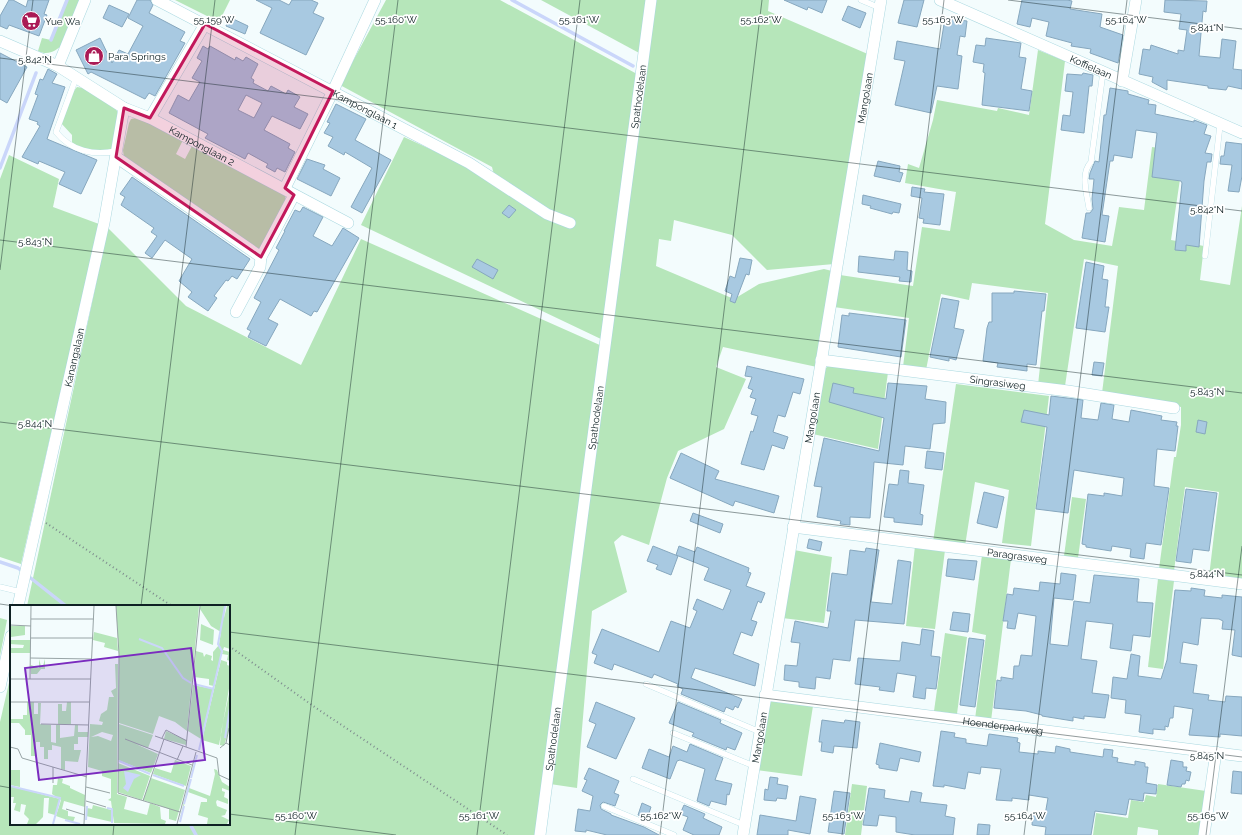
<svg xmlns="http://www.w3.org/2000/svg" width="1242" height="835" font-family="Raleway,sans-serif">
<rect width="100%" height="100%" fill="#f3fcfd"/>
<g fill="#b6e6ba">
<path d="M67,0H81L63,44C56,51 48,56 38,51L42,38L51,40Z"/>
<path d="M175,0H230L219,22Z"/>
<path d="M386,0H500L637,74L603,340L361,225L404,137L467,166L572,226L574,219L546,209L494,175L492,167L340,85Z"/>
<path d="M541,0H648L641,54Z"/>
<path d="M655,0H769L768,11L870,55L834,264L767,270L732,235L674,220L671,241L659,239L656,266L734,299L759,284L824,269L832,271L817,367L723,347L716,367L746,379L724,429L678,451L667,478L649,545L622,535L614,542L627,592L592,611L577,788L550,784Z"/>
<path d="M1038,50L1065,61L1045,224L1074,240L1112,246L1119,207L1144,210L1152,147L1184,152L1171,240L1204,246L1200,280L1230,285L1242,206V581L1209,577L1219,492L1185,487L1174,571L1159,569L1174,457H1176L1181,425V407L1102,393L1118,266L1084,259L1065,386L1038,385L1048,293L972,283L969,300L941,294L926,370L903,367L909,318L834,307L840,275L913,286L922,227L950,231L956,192L905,183L908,164L919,168L933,120L937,100L997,111L998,108L1029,115Z"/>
<path d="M77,87L83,88L116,109L119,116L113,148C96,156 88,150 72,144V135L61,123L73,92Z"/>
<path d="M136,118L144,119L183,140L176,154L185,159L193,144L285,193L286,204L260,248L256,249L124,158L123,150L129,123L131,119Z"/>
<path d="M9,155L59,179L53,207L99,224L21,564L0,557V179Z"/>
<path d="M108,228L186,306L301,365L361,239L602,346L536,835H0V722L11,674V824H229V606H27Z"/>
<path d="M834,366L888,372L878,449L813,434L823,372L827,367Z"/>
<path d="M956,384L1049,396L1031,546L1002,543L1009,490L975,482L965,546L933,542Z"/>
<path d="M1072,497L1086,499L1078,558L1064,556Z"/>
<path d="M915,546L945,550L935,629L906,626Z"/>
<path d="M794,550L832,557L824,623L782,618Z"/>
<path d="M982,555L1011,559L991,721L975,719L986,635L972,632Z"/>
<path d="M1158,579L1174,581L1163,669L1148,667Z"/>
<path d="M0,618L7,620L0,656Z"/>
<path d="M945,633L967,637L957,714L934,711Z"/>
<path d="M769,701L813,706L802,776L756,770Z"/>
<path d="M852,784L867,786L861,835H845Z"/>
<path d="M1158,784L1206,791L1200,835H1158V830L1138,827L1137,835H1093L1096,813L1128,818L1131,800L1144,802L1146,795L1156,797Z"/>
</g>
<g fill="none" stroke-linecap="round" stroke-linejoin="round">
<g stroke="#cad6fa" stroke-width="3.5">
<path d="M512,0L633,66"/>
<path d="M51,40L67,0"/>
<path d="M0,168L36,73"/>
<path d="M0,562L18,568L66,606"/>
<path d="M190,824L196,835"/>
</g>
</g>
<g fill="#a8c9e1" stroke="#86a7be" fill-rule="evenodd">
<path d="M9,0H13L26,7L28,0H49L44,14L47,15L39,36L9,25L7,29L0,26V16Z"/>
<path d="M137,0H150L153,5L149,13L185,32L180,41L185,43L155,96L149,93L145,99L91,72L88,74L76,50L100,38L112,63L119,50L128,54L143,26L128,18Z"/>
<path d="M256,0H279L289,5L292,0H311L318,3L313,13L324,18L306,55L260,33L272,8Z"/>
<path d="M784,0H827L822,13L808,7L807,10Z"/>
<path d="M904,0H924L917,27L898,23Z"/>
<path d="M1022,0H1067L1072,1L1070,9L1102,14L1100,27L1123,35L1118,63L1090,53L1091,49L1071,46L1072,43L1046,36L1049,22L1032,18L1030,27L1017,24Z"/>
<path d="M1165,0L1207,1L1206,12L1203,11L1199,56L1220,58L1222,39L1236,41L1233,69L1242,70V89L1228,86L1226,90L1208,88V86L1167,80V90L1152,82L1153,77L1139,74L1143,49L1150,50L1151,45L1178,54V50L1184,51L1187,30L1179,29L1181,14L1164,12Z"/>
<path d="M109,5L129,14L122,27L103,18Z"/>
<path d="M848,6L866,13L860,28L842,20Z"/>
<path d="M229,17L248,26L245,34L226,26Z"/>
<path d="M945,18L967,21L965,37L960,36L957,55L962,56L958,89L937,86L931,113L895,105L905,61L894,59L897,41L940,49Z"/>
<path d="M986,38L1021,43L1019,57L1026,58L1021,89L1032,91L1029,111L982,105L985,73L983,72L984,64L973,62L976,45L985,46Z"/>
<path d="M203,46L208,49L210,46L235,60L236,57L243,61L246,57L258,64L251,78L254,80L253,83L268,91L271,86L286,94L288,90L300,97L294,107L308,114L300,129L272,116L264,130L290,144L288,148L295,152L285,172L277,168L275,172L266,167L268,164L248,153L245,159L205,138L208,134L169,113L178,95L189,101L200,82L192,78L202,61L197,58ZM246,95L262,103L254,118L238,110Z"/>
<path d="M0,53L27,67L7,103L0,99Z"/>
<path d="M48,69L57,74L52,83L65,87L47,139L97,160L81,194L59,184L65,172L39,161L38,164L22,157L40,126L37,124L38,122L29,119L38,95L35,94L40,79L43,80Z"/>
<path d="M1083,73L1093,75L1092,86H1089L1084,133L1061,130L1063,115L1070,116L1073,92L1065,91L1067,74L1082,75Z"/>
<path d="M1110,88L1128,91V94L1149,100L1148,104L1156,105L1155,114L1194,122V120L1207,125L1204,134L1211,136L1205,153L1212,154L1211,162H1207L1204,181L1199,247L1186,245V251L1175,250L1182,183L1181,181L1152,177L1157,133L1136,130L1132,158L1114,155L1113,161H1110L1102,215L1109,216L1105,242L1082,238L1086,213H1090L1093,209L1092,199L1094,179H1089L1090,173L1095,161L1099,162L1104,115H1106Z"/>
<path d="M336,104L366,119L355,140L391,160L362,213L351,207L372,168L345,152L344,155L328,146L333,137L324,133L330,123L327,122Z"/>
<path d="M1226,142L1242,144V176L1239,192L1228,191L1232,165L1220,164L1221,156H1224Z"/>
<path d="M307,159L325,165L323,169L340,178L331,196L297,179Z"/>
<path d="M878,161L900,166L899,172L903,173L900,182L874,176Z"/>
<path d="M132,177L250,259L237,279L232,276L228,281L226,280L214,296L217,298L208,311L188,297L192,292L179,281L192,259L165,240L152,258L145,253L157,236L151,232L154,228L121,205L125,197L120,194Z"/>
<path d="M912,187L925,189L924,192L944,194L940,225L923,223L924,219L919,218L922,198L911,196Z"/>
<path d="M863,195L901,204L899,213L893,212L892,214L870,208L871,206L862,204Z"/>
<path d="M509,205L516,210L509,218L502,213Z"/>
<path d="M303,207L323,217L313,236L332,246L343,228L359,238L317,312L314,311L311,316L280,299L268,319L278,324L266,346L248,337L251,331L247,329L261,302L254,298L279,250L276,248L285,231H284L295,210L300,212Z"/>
<path d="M895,251L908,252L907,270L912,271L911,282L899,281L900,277L858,272L859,256L894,260Z"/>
<path d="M740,258L752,260L749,275L746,274L735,303L730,301L732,294L725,291L730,276L735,278Z"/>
<path d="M477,259L498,270L493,279L472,267Z"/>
<path d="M1086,262L1104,266L1102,279L1108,280L1105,307H1109L1105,332L1076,328Z"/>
<path d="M1014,291L1046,294L1044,311H1042L1036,365L1027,364V371L997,367L998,363L983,361L987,328L989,322H992V293H1014Z"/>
<path d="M942,298L959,301L954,328L964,330L956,360L949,358V361L930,357Z"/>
<path d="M849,313L906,320L901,357L838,347L842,315L849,316Z"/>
<path d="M1094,362L1104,363L1102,376L1092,375Z"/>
<path d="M747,366L804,379L800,394L793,392L785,417L778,415L773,432L788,437L784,449L772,445L764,470L741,464L751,431L753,432L758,416L751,414L756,399L750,397L753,390L748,388L752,377L745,376Z"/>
<path d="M833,383L854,388L853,393L886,399L888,383L927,386L925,399L946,402L945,423L933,424L930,449L905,446L903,465L874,462L870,518L850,517V525L840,524L841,521L817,517L822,487L814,486L824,438L879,451L884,418L829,402Z"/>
<path d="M1051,396L1083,400L1081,418L1098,420L1101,403L1114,405L1112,419L1129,422L1131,410L1162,416L1161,420L1177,422L1176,426H1178L1175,451L1157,449L1154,486L1169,488L1161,545L1146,543L1144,559L1130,557L1131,549L1112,546L1111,551L1086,547V545L1082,544L1088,494L1104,496V493L1122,496L1124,478L1074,470L1068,513L1036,509L1047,427L1021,422L1024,410L1049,415Z"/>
<path d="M1198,420L1207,422L1205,434L1196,432Z"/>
<path d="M927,451L944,453L942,470L925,468Z"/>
<path d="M681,453L719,471L715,479L779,496L774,513L735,501L733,506L670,478Z"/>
<path d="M900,470L909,471L908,483L924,485L920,514L923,515L922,525L894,522V518L884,517L889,484L898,485Z"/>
<path d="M1186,489L1217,493L1209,551L1193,549L1191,563L1176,561Z"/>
<path d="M984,492L1004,497L997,528L977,523Z"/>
<path d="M693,513L723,524L720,533L690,521Z"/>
<path d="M809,539L822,542L820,551L807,548Z"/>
<path d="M653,546L678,556L671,575L656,569L658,565L647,561Z"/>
<path d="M679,546L695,552L697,547L749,568L748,572L751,573L746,586L765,593L761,603L758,601L751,620L757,622L752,636L741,632L733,654L759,664L755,686L695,668L691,678L742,699L738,708L735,706L733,710L726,707L724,712L681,694L683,689L677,686L678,684L654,674L652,678L614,664L612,670L594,663L597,655L592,653L602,629L659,652L671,621L690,628L697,611L693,609L697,599L723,610L731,590L704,580L709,568L676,555Z"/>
<path d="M866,548L879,550L871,602L892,604L898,560L911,562L904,624L855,620L850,661L833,659L830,679L816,677L815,689L799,687V682L784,680L785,665L797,666L800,643L791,642L795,621L828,628L831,611H827L832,573L847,575L850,550L865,552Z"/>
<path d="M948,559L977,561L974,580L946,576Z"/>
<path d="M1061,573L1076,575L1073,600L1054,598L1050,644L1068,646L1074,601L1090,603L1094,575L1139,579L1137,602L1153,603L1150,637L1133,635L1131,651L1110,648L1113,624L1086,621L1081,659L1097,661L1092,693L1109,695L1105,718L1084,716V719L1073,717V721L1042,716V715L1026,711L994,708L997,680L1001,681V677L1013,679L1014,666H1019L1021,655L1032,656L1036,616L1018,613L1015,629L1007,628L1008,621H1003L1007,594L1013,595L1014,588L1039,591L1040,582L1060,584Z"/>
<path d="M1191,588L1205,590L1204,596L1222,598V595L1242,597V657L1232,655L1235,630L1222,629L1223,621L1219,619L1201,618L1198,645L1183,642L1180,663L1197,665L1193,693L1209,695L1208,700L1225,702L1226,696L1242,697V736L1220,734V737L1189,735L1193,709L1174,706L1173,718H1170L1168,727L1165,726V730L1153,729V734L1139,732L1141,715L1125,713L1126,700L1111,698L1113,677L1127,679L1131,654L1140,656L1138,676L1161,679L1167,660L1175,590L1191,591Z"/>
<path d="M953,612L970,614L968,632L950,630Z"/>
<path d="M922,629L934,631L931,656L940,657L936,689L926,688L925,699L913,697L916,676L897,673L894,692L879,690L880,687L855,684L858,658L900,661L902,642L920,645Z"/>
<path d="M969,638L984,640L975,707L960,705Z"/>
<path d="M596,702L635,718L616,759L587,747L596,724L589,721Z"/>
<path d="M678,702L721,720L720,723L742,733L735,750L727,747L726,750L692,736L694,733L669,723Z"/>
<path d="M822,720L844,723L845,720L860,722L857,748L834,746L833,753L821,751L822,742H819Z"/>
<path d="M941,731L955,733L954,737L966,739V743L987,746L989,734L1018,738L1017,742L1020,743L1019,752L1038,754V751L1055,753L1056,746L1070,749V752L1103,757L1104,749L1113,750L1112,757L1118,758L1117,762L1135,765V761L1145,763V767H1148L1146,783L1157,785L1156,794L1144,793L1143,801L1129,799L1126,815L1095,811L1091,835H1045L1046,827L1032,825L1033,813L1045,815L1048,798L1029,795V800L1012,798V801L996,800L1001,769L981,767L980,774L968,772L965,789L944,785V787L933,786Z"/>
<path d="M880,743L921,752L919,762L900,758L897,771L879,768V765L876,764Z"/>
<path d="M690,744L723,758L715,780L732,784L729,795L727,794L726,805L711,801L709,806L697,801L705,769L680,760L677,761L670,779L642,768L649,749L669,757L673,746L687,752Z"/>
<path d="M1171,760L1183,762V767H1187L1186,771L1191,772L1189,781L1186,780L1185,784H1182L1181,787L1167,785Z"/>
<path d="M589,768L619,781L614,793L619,795L615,806L603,802L600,805L601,809L611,814V815L644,827L659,835H607L586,830V832L575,831L578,809L590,811L593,796L582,791L587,780L584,779Z"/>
<path d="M1233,771L1242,772V794L1231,793Z"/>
<path d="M770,777L778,778L777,784L788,786L786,799L777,798L776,801L764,800L765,789L768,790Z"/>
<path d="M869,788L885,790L884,798L909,802L911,791L922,793L920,802L947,805L945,816L955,818L953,835H915L896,832V817L879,815L877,826L863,825Z"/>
<path d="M834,791L850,793L844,834L828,832Z"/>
<path d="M800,796L816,799L810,834L788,830V835H757L760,815L796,821Z"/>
<path d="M642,803L651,807L647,819L638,815Z"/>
<path d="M684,805L705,814L703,818L722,827L719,835H694L683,830L688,817L680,814Z"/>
<path d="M978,824L990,825L989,835H977Z"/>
</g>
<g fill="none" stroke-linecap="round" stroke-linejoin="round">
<defs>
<g id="service">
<path d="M861,0L880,8"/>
<path d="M76,78L56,132C71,151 94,156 116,151"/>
<path d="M1089,208C1087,194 1080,174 1091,162L1103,72"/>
<path d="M1205,256L1220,125"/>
<path d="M0,587L21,592"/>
<path d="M646,684L760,732"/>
<path d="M673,733L754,766"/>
<path d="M633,779L744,825"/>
<path d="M604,806L674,835"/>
</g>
<g id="minor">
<path id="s1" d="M157,0L469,163L547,214L570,223"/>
<path id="s2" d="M940,0L1242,133"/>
<path id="s3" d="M0,41L58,66L124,108L150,118L348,223"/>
<path d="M58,66L85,0"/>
<path d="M1122,81L1136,0"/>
<path d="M150,118L205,24"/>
<path d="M116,157L261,257L294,195"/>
<path d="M285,188L333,91L375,0"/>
<path d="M236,312L260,267L261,257"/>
<path id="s4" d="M821,360L1068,391L1174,408"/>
<path id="s5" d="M793,527L1242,584"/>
<path id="s6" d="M18,606L104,223L124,108"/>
<path d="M0,687L11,636"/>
<path id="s7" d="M765,695L1242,756"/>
<path id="s8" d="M540,835L651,0"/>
<path id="s9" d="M743,835L881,0"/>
<path d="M1204,835L1216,752"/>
</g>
</defs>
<use href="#service" stroke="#aad8e0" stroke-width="6"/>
<use href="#minor" stroke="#aad8e0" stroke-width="12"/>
<g stroke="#7e8c8e" stroke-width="2" stroke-dasharray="1 3" stroke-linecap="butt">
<path d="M46,523L172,606"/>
<path d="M229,646L316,708L507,835"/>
</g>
<use href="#service" stroke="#fff" stroke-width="5.5"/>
<use href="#minor" stroke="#fff" stroke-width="11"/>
</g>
<path fill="#c2185b" fill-opacity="0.2" stroke="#c2185b" stroke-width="3" stroke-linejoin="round" d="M205,24L333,91L285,188L294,195L261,257L116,157L124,108L150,118Z"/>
<path fill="none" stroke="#0f2124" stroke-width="1" stroke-opacity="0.45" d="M1008,0L1242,29M0,58L1242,211M0,240L1242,393M0,270L33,0M0,422L1242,575M0,604L14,606M141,606L215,0M229,632L1242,757M0,786L11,788M229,814L396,835M113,835L114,824M295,835L398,0M477,835L580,0M660,835L762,0M842,835L944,0M1024,835L1127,0M1206,835L1242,546"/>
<defs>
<symbol id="supermarket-disc" viewBox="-11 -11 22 22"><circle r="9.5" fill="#aa1a55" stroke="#fff"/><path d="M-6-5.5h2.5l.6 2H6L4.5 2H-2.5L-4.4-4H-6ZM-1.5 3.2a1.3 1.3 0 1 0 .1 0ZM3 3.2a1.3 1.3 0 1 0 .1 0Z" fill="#fff"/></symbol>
<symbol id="shop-disc" viewBox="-11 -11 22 22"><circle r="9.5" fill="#aa1a55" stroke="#fff"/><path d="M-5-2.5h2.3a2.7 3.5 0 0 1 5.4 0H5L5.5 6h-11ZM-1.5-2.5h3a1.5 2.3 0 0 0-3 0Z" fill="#fff"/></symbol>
</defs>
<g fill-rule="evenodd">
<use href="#supermarket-disc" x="20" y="10" width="22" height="22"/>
<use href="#shop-disc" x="83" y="45" width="22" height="22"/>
</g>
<g text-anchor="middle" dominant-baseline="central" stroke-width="3.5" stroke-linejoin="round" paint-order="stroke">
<g font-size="10" fill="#0f2124" stroke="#fff" text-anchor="start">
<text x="45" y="21">Yue Wa</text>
<text x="108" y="56">Para Springs</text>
</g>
<g font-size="10" fill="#0f2124" stroke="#fff">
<text stroke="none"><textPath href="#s2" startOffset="165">Koffielaan</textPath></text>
<text stroke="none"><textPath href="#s8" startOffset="745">Spathodelaan</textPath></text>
<text stroke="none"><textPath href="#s9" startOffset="747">Mangolaan</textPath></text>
<text stroke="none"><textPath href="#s1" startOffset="235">Kamponglaan 1</textPath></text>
<text stroke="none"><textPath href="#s3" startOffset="228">Kamponglaan 2</textPath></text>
<text stroke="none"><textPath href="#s6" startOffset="255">Kanangalaan</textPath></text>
<text stroke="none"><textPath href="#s4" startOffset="178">Singrasiweg</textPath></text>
<text stroke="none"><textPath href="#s9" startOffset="423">Mangolaan</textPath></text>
<text stroke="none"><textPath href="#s8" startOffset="421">Spathodelaan</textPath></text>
<text stroke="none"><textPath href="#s5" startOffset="226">Paragrasweg</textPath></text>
<text stroke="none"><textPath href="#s7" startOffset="240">Hoenderparkweg</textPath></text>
<text stroke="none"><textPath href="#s9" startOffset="99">Mangolaan</textPath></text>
<text stroke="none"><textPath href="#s8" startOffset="97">Spathodelaan</textPath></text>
</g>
</g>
<g transform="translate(10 605)">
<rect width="220" height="220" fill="#f3fcfd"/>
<path d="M106,1H189L177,126L165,117L149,111L143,129L109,118V50ZM190,1H215L214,13L217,1H220V44L214,42L213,45L220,47V56L217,55L218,50L212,49L213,46L209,43L212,46L204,81L199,80V74L184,72L186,46L193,48L194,52L196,49L202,51L201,55L203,56V47L209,40L211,27L201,21L190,4ZM191,19L204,25L203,40L190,35ZM1,21H15V30L1,32ZM84,27L107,33L108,46L94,42L95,38L83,35ZM0,35H20V48H0V43H13L14,40L0,39ZM29,54L31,61H33L35,54V64H31L27,69H21V60L29,63ZM211,55L217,57V60L220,61V78L209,140L192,135ZM105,59H108L107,189L117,192L114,204L137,210L140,198L150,202L151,214L156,216L155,219L104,218L101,196L98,195L101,193V174L92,171V166L78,162L80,119L92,120L93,117L89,116L91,109L97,105L99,92H104L101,86L106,83ZM92,127L103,130L101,136L88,131L81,132ZM183,80L203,84L191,134L178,126ZM220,84V121L214,141L210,140L211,127ZM17,97H24V109H28V98H31L30,119L41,120V137L46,138V120H50V133L64,131L65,120H68V127H78V132H68V139H64V145H71L68,157L55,156V165L51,164V142L42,140V145H38V154H34V142H30V137H26L25,151H21V130H15V125L9,118H0V114H13V110H17ZM57,97H61V119H48V99H52V106H56ZM109,119L143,130L138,143L126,139L148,149L141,168L108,155ZM156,126L176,135V140L154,134ZM165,155L181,161L176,181L143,169L145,163L161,168ZM108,158L140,171L132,195L108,187ZM204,164L207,165L212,177L220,182V186L212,183V186L215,187L214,192L218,194V199L207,195L206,197L207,201L217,205L215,210L211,211L219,215L217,219H197L198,213L188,210L191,197H197V194L178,187L169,217L180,173L179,183L200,191L205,169ZM0,165H10V182L0,180ZM48,173L53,174L52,178L60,181V183L75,190V202L54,196L52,204L58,206V211L65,212L63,217L46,211L51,195L42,189L43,180H47ZM141,173L175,185L166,216L159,214V204L133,195ZM0,181L50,194L45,210L38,208L39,193H34L33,212L26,219H17L19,214L14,209L16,200L11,199L10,207L4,205L6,198H3L4,192H0ZM83,200L101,205L102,217L76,211L77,203L82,204Z" fill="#b6e6ba" fill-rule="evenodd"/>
<path d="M114,166L131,170L124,174L118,187L113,183L116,179Z" fill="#cad6fa"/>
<path fill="none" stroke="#cad6fa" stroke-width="2" d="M129,34L152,43L173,73L181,78M184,79L204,84M215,133L220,103M189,145L212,46L208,39L215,1M109,156L140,169M143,170L174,181M181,173L187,150M0,181L50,193L43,219M174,199L181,174M97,203L102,204V218M55,215L70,219M76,215L77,201M170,217L174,201"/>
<path fill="none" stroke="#98a4a6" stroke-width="1" d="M106,1L109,49L108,188L170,207M21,14H84M0,20L21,21M21,33H83M20,53L82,54M0,74H81M20,74L21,1M0,97H80M31,119L79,120M145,131L207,153L209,170L220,175M152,133L156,125L177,136M115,134L182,160M216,138L219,123M0,142L8,144L12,153L77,172M176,142L190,1M210,143L216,138L220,140M167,155L173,141M43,178V162M76,182L100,188M76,196L96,202M133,196L154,134M56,204L75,210M74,219L84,1M167,219L186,147"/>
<path fill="#7b2cbf" fill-opacity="0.15" stroke="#7b2cbf" stroke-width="2" d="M181,43L195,155L29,175L15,63Z"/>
<rect width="220" height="220" fill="none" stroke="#0f2124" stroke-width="2"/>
</g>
<g font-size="10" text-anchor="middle" fill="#0f2124" stroke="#fff" stroke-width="3.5" stroke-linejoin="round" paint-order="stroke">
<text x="214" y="23">55.159°W</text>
<text x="396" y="23">55.160°W</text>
<text x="579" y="23">55.161°W</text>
<text x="761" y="23">55.162°W</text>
<text x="943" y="23">55.163°W</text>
<text x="1126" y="23">55.164°W</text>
<text x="1207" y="31">5.841°N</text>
<text x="35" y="63">5.842°N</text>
<text x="1207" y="213">5.842°N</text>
<text x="35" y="245">5.843°N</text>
<text x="1207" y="395">5.843°N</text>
<text x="35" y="427">5.844°N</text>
<text x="1207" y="577">5.844°N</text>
<text x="1207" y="759">5.845°N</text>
<text x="296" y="819">55.160°W</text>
<text x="479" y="819">55.161°W</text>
<text x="661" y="819">55.162°W</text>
<text x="843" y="819">55.163°W</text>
<text x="1025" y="819">55.164°W</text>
<text x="1208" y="819">55.165°W</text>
</g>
</svg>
